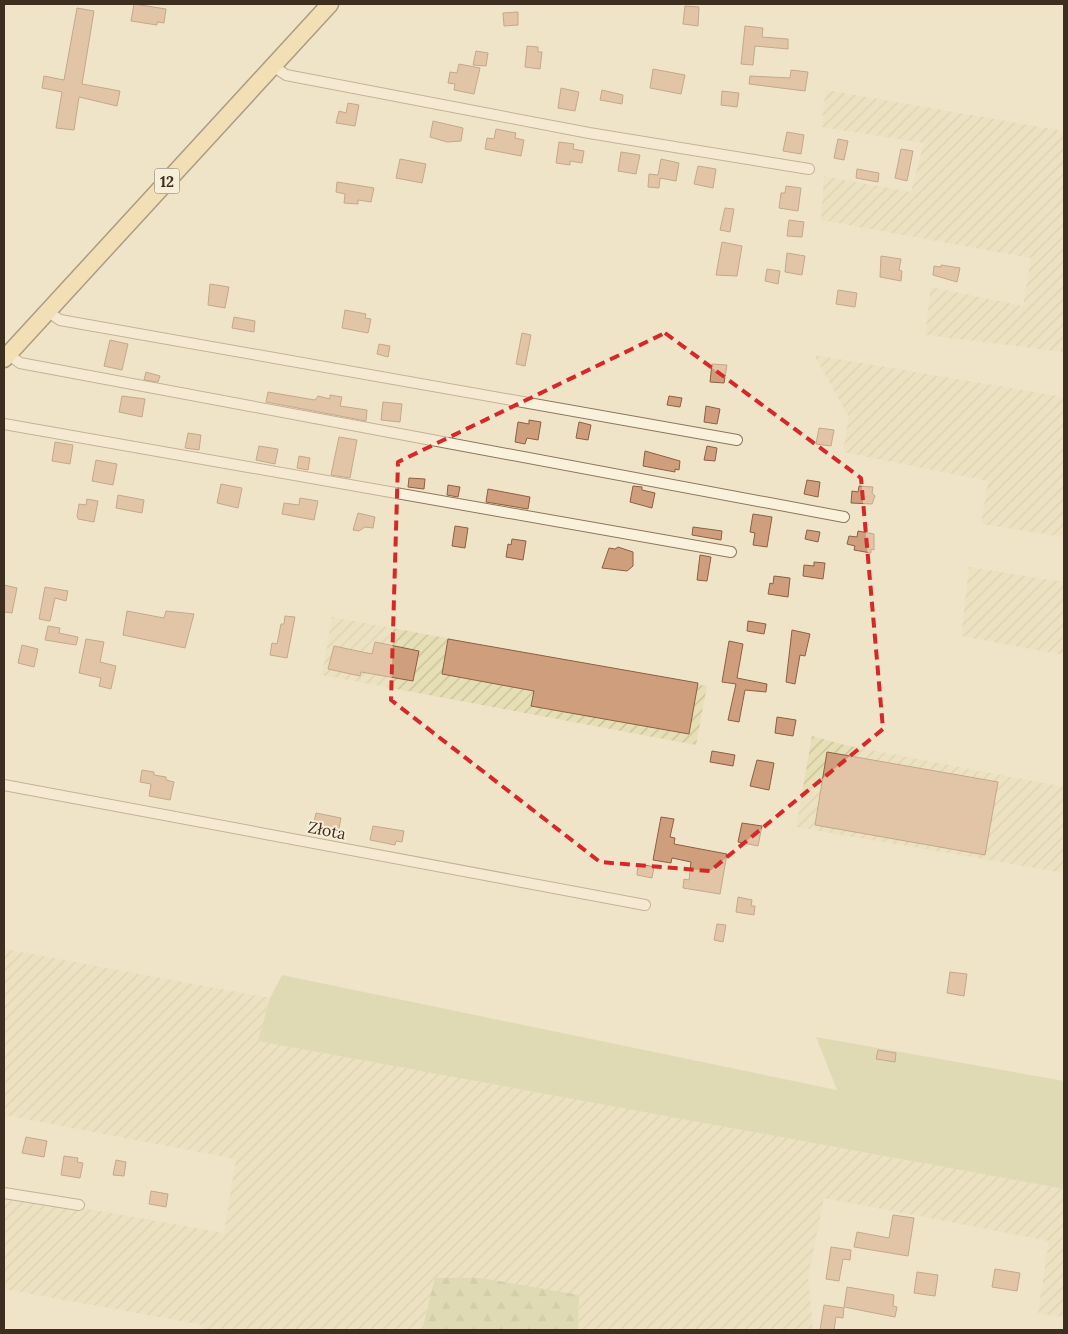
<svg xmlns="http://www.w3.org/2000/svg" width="1068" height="1334" font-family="Lora,serif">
<defs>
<pattern id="farmland-furrows" width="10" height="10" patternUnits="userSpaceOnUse" patternTransform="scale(1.25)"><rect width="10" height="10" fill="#e6deb5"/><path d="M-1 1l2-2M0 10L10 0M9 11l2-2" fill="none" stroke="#c6bf9b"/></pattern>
<pattern id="forest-firs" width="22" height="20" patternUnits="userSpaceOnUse" patternTransform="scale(1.25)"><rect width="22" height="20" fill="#c9cf9b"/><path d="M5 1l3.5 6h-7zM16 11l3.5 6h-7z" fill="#aeb285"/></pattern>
</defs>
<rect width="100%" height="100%" fill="#f0e4c8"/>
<g fill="url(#farmland-furrows)">
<path d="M826,90L1064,131V352L925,335L931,287L1023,306L1031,258L821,220L824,176L911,192L924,143L821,127Z"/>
<path d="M814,355L1064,397V537L981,524L988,481L843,452L849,417Z"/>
<path d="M969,567L1064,582V655L961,636Z"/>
<path d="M332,617L707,686L696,745L322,675Z"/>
<path d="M812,736L845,745L1064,787V873L796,827Z"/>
<path d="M4,949L270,998L259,1041L1064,1189V1317L1038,1313L1049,1241L824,1198L808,1278L813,1330H578L579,1295L435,1279L422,1330H203V1325L4,1289V1194L224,1233L236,1159L4,1115Z"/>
</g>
<path fill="#c9cf9b" d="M282,975L837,1090L816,1037L1064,1081V1189L258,1041L270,998Z"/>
<path fill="url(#forest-firs)" d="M435,1278H481L579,1295L578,1330H422Z"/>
<g fill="#cf9f7d" stroke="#8d5f41">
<path d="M134,4L166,9L164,23L157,22V25L131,21Z"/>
<path d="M685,6L699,7L698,26L683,24Z"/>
<path d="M77,8L94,11L82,84L120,91L117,106L79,97L74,130L56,128L62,92L42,88L44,76L64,80Z"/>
<path d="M518,12V25L504,26L503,13Z"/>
<path d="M745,26L763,28L762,37L788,39V49L755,46L753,65L741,64Z"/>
<path d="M527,46L538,47V52H542L540,69L525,67Z"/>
<path d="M476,51L488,53L486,66L473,65Z"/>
<path d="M459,64L480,68L474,94L454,90L455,84L448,83L450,72L457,73Z"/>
<path d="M653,69L685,75L681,94L650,88Z"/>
<path d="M791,70L808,72L805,91L749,84L750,76L790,78Z"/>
<path d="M561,88L579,92L575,111L558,108Z"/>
<path d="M602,90L623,95L622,104L600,100Z"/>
<path d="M722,91L739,93L737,107L721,105Z"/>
<path d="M348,103L359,105L355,126L336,123L339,111L346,113Z"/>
<path d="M433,121L463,128L461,141L447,142L430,137Z"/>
<path d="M496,129L516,133L515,138L524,140L521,156L485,149L487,138L494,139Z"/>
<path d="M787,132L804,135L801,154L783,151Z"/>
<path d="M838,139L848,141L844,160L834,158Z"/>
<path d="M559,142L574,144L573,149L584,151L582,163L570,161V165L556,163Z"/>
<path d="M901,149L913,151L907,181L895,178Z"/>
<path d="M621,152L640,155L636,174L618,171Z"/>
<path d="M400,159L426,164L422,183L396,178Z"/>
<path d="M661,159L679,163L676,181L660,178L659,188L648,187L649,174L658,175Z"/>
<path d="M698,166L716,169L713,188L694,184Z"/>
<path d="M857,169L879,173L878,182L856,178Z"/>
<path d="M337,182L374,188L371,202L358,200V204L344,203L345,194L336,192Z"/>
<path d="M786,186L801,188L798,211L779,208L781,193H785Z"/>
<path d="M725,208L734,209L730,232L720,230Z"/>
<path d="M789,220L804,222L802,237L787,236Z"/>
<path d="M722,242L742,246L737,276L716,275Z"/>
<path d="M787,253L805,256L802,275L785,272Z"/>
<path d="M881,256L901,259L899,270L902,271L901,281L880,277Z"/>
<path d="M941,265L960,268L957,282L933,275L934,266L941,267Z"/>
<path d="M767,269L780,271L778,284L765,281Z"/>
<path d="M210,284L229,287L225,308L208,305Z"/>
<path d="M838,290L857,293L855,307L836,304Z"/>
<path d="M345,310L366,314L365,318L371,319L368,333L342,328Z"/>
<path d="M234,317L255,321L254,332L232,328Z"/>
<path d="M522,333L531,335L525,366L516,364Z"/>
<path d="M110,340L128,344L122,370L104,366Z"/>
<path d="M379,344L390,346L388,357L377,354Z"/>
<path d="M712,364L727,365L724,383L710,382Z"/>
<path d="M146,372L160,376L158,382L144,380Z"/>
<path d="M268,392L315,400L318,396L330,399V395L342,397L340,406L367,410L366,421L266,402Z"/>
<path d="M122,396L145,399L142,417L119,412Z"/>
<path d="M669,396L682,398L680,407L667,405Z"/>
<path d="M383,402L402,404L400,422L381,420Z"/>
<path d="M706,406L720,409L717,424L704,422Z"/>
<path d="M529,420L541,422L538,440L527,438L525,444L515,442L518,422L529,424Z"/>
<path d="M579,422L591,425L588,440L576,438Z"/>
<path d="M819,428L834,430L831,446L816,444Z"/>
<path d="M188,433L201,435L199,450L185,448Z"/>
<path d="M339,437L357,440L350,478L331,475Z"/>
<path d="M55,442L73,445L70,464L52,461Z"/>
<path d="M259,446L278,449L275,464L256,460Z"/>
<path d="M707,446L717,448L715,461L704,460Z"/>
<path d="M645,451L680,461L679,470L675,469V472L643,466Z"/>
<path d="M299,456L310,458L308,470L297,468Z"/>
<path d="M96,460L117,464L113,485L92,481Z"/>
<path d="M409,478L425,479L424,489L408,487Z"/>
<path d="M807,480L820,482L818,497L804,494Z"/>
<path d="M221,484L242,488L238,508L217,503Z"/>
<path d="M448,485L460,487L458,497L447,495Z"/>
<path d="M633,486L642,487V490L655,493L652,508L630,502Z"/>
<path d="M859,486L873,487L872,493L875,496L872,504L851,503L852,491L858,492Z"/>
<path d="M488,489L530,497L528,509L486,502Z"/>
<path d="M118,495L144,500L142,513L116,508Z"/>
<path d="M300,498L318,501L314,520L282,514L284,503L299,505Z"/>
<path d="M87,499L98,501L94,522L78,519L77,516L79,504L86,505Z"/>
<path d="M358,513L375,517L373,528L365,527L359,531L353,530Z"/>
<path d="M753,514L772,517L767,547L753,545L755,533L750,532Z"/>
<path d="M455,526L468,528L465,548L452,546Z"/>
<path d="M693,527L722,531L721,540L692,535Z"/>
<path d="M807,530L820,532L818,542L805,539Z"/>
<path d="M858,531L874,534V550L871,549V553L854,550L855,546L847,544L849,536L857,537Z"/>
<path d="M512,539L526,541L523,560L506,557L508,544L511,545Z"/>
<path d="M618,547L633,552V566L627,571L602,568L609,548L615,549Z"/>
<path d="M700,555L711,557L707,581L697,580Z"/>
<path d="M814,562L825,563L823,579L803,576L804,565L814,566Z"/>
<path d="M774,576L790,578L788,597L768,594L770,583L773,584Z"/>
<path d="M4,585L17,588L12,613L4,612Z"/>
<path d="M45,587L68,591L66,601L55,598L50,621L39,619Z"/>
<path d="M127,611L164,618L166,611L194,614L185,648L123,635Z"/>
<path d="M285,616L295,617L287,658L270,655L272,643L277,644L281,624H284Z"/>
<path d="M748,621L766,624L764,634L747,631Z"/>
<path d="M48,626L60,628L59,633L78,637L76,645L45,640Z"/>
<path d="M792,630L810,634L805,656L800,655L795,684L786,682Z"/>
<path d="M86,639L104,642L100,662L116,666L111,689L99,686L101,678L79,673Z"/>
<path d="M448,639L698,683L689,734L531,706L534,691L442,674Z"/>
<path d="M729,641L743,644L737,678L767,684L766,692L745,690L739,722L728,720L736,684L722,682Z"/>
<path d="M375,642L419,651L413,681L361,672L360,676L328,669L334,646L372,654Z"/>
<path d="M22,645L38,649L34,667L18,663Z"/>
<path d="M777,717L796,720L793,736L775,733Z"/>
<path d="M712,751L735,755L733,766L710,762Z"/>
<path d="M827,752L998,782L985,855L815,825Z"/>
<path d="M757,760L774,763L769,790L750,786Z"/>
<path d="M142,770L154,772V775L166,777V780L174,782L170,800L149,796L151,784L140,782Z"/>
<path d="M316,813L341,818L338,833L313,828Z"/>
<path d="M661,817L674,819L670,837L675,838L674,844L727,854L720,894L683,888L684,879L689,880L691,862L672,858L671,863L653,860Z"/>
<path d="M742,823L762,826L758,846L738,842Z"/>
<path d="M373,826L404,831L402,842L396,841L395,845L370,840Z"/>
<path d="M638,864L654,867L652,878L637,875Z"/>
<path d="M738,897L752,900L751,906H755L754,915L736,912Z"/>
<path d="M717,924L726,925L723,942L714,940Z"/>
<path d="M950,972L967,974L964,996L947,993Z"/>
<path d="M878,1050L896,1053L895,1062L876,1059Z"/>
<path d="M26,1137L47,1141L44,1157L22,1153Z"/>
<path d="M64,1156L78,1158L77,1162L83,1163L80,1178L61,1175Z"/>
<path d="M116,1160L126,1162L124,1176L113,1175Z"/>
<path d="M151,1191L168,1194L166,1207L149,1204Z"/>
<path d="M893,1215L914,1218L908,1256L854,1247L857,1232L889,1238Z"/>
<path d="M831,1247L851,1250L850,1260L843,1259L839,1281L826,1279Z"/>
<path d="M995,1269L1020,1273L1017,1291L992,1287Z"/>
<path d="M917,1272L938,1275L935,1296L914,1293Z"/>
<path d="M847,1287L894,1295L893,1306L897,1307L895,1317L844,1307Z"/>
<path d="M824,1305L844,1308L843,1318L836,1317L834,1330H820Z"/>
</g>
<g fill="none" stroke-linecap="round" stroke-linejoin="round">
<defs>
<g id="minor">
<path d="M273,66L286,75L589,133L809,169"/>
<path d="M47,311L60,320L737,440"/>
<path d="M8,354L20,363C294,416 570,464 844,517"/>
<path d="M4,424L731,552"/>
<path d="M4,785L645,905"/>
<path d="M4,1193L79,1205"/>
</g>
<path id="primary" d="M4,359L330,4"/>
</defs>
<use href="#minor" stroke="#8d765c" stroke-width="12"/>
<use href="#primary" stroke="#5b4430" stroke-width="19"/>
<use href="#minor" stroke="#faf1dc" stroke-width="10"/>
<use href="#primary" stroke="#f3d9a0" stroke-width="16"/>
</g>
<path d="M0 0H1068V1334H0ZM665,333L861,478L883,729L710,871L600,862L391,700L398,462Z" fill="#f0e4c8" fill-opacity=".55" fill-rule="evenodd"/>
<path fill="none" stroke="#d62828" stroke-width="4" stroke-dasharray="10 6" stroke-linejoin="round" d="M665,333L861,478L883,729L710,871L600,862L391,700L398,462Z"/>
<g text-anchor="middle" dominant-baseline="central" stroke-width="4" stroke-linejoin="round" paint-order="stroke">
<rect fill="#f7eed8" stroke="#756857" stroke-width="1" x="154.5" y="168.5" width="25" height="25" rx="4"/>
<g font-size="15" font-weight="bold" fill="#3d2e20">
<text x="167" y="181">12</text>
</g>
<g font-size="16" fill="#3d2e20" stroke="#f7eed8">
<text transform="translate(327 830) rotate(11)">Złota</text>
</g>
</g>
<rect width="1068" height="1334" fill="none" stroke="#3d2e20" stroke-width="10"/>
</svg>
